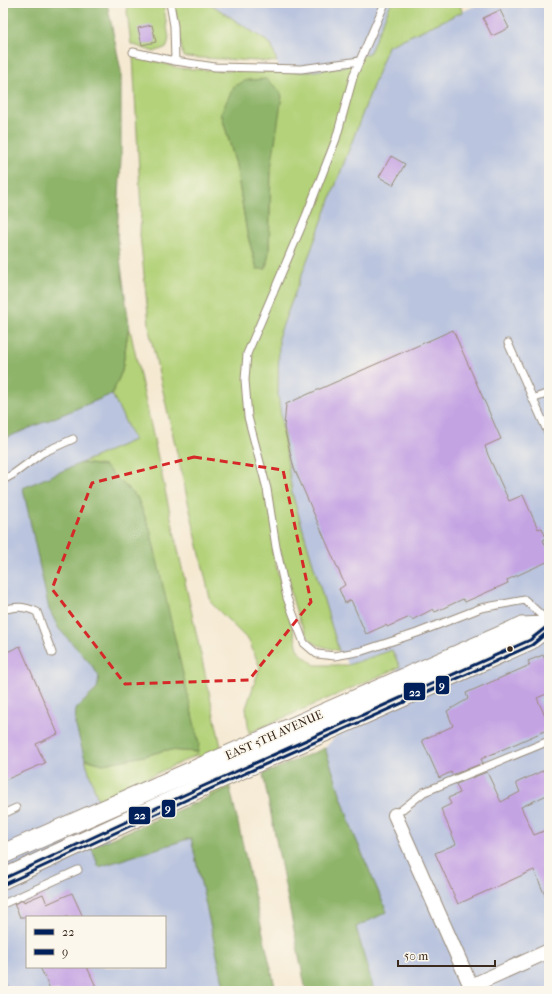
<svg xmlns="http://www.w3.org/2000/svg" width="552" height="994" font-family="'IM FELL French Canon',serif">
<rect width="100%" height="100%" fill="#fbf7ec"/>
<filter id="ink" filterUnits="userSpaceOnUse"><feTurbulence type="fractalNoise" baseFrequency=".025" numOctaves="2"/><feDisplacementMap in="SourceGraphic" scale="8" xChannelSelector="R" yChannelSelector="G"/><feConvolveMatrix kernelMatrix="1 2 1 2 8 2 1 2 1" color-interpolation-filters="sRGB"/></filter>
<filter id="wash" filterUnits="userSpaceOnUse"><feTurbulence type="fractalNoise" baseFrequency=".012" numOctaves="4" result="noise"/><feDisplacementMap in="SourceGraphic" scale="16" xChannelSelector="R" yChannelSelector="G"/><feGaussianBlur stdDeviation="0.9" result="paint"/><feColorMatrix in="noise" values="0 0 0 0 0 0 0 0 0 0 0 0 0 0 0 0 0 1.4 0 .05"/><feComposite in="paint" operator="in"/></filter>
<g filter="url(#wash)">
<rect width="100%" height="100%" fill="#f5e9d2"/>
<g fill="#bac4de" fill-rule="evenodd">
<path d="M209,3H391L370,52L347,66L310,72H280L271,44Z"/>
<path d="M481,3H549V991H374L356,927L387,912L353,832L325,748L400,667L392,650L349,665L339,651L292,493L278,395L279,335L388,46Z"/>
<path d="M112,394L134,440L23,488L49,609L59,629L90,663L99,676L97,688L76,709L75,723L109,839L99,867L191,838L225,991H3V439ZM27,917H165V967H27Z"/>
</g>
<g fill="#b3d279" stroke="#777e4c" fill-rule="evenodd">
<path d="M126,3H163L169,38L167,47L154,52L131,44Z"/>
<path d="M174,3H209L271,44L277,62L183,57Z"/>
<path d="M391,3H460L462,12L388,46L279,335L278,395L292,493L339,651C333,649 317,646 313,642C296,628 286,571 280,549L272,550L299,652L315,665H348L392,650L400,667L249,733L246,708L260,667L249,641L211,603L150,334L140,235L141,210L133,55L179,68L208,70L310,72L347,66L370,52ZM221,113L271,169L269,252L257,269L247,233L236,165Z"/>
<path d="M129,325L230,788L209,797L197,753L195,756L98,800L85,759L103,764L144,756L166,750L197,752L150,529L137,497L104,466L81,463L134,440L112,394L122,371Z"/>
</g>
<g fill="#8eb469" stroke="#646f44">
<path d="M3,3H107L121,71V158L117,236L129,325L122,371L112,394L3,439Z"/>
<path d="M266,79L280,91L282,96L271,169L269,252L266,269H257L247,233L236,165L221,113L234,86L247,80Z"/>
<path d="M81,463L104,466L137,497L150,529L199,744L198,752L166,750L144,756L103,764L85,759L75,723L76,709L97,689L99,676L90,663L59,629L49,609L23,488Z"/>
<path d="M325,748L353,832L387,912L356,927L374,991H306L263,774Z"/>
<path d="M230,788L276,991H225L191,838L99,867L91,847Z"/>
</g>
<g id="blocks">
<g fill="#c4a3e3">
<path d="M500,10L509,28L492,36L483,18Z"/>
<path d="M152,25L156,42L142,45L138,28Z"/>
<path d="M391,156L405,164L393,185L379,177Z"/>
<path d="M453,330L501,439L485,446L488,455L509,501L523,495L538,529L542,528L546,538L543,540L549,554V561L507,580L508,583L465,602L463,599L435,612L433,609L412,620L410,617L387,627L386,625L366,634L351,600L345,603L339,589L345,585L294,468L284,428L286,404Z"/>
<path d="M20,646L58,734L36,744L45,763L3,781V654Z"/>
<path d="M543,655L549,668V693L537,698L549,725V729L481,759L483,763L452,775L451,772L439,778L422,740L453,726L447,711L468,699L466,693L530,665L528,661Z"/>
<path d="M549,768V794L521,807L534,835L549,829V905L534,870L458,904L435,853L456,844L441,809L451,804L448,798L460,793L456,784L487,772L501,802L520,792L516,783Z"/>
<path d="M72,893L83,917H20L14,904L23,900L24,902L43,894L47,904Z"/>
<path d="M40,967H87L98,991H51Z"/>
</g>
</g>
</g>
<g filter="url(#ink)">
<use href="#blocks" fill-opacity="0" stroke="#988a78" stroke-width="1"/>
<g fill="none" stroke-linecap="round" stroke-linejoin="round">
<defs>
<g id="service">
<path d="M170,3L174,26L175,61"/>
<path d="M385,3L354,74L336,139L306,216L247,354L245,380L248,417L267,489L276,547L287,598L304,643L317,654L335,656L362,651L417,633L481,608L525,600L541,615L547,624"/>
<path d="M133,52L175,61L215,67L301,69L360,61"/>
<path d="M508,343L549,435"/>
<path d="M532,399L549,393"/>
<path d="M3,480L12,475L42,453L73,439"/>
<path d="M3,610C16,606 24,606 37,612L52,653"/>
<path d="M3,814L16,808"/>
<path d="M395,815L424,792L549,741"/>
<path d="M3,904L78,870"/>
<path d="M3,984L6,991"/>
</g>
<g id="minor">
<path d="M395,815L473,991"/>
<path d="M471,986L549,951"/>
</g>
<g id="secondary">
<path d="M3,854L521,627L548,626"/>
<path d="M3,879L197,789L530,640L549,625"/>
</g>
</defs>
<use href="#service" stroke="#988a78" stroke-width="9"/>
<use href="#minor" stroke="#988a78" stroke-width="16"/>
<use href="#secondary" stroke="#988a78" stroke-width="21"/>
<use href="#service" stroke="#fff" stroke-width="7"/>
<use href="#minor" stroke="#fff" stroke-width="14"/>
<use href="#secondary" stroke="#fff" stroke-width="19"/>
<defs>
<path id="bus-1" d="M3,879L197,789L530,640L549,625"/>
<path id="bus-2" d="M5,884L199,794L532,645L549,631"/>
</defs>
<use href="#bus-1" stroke="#fbf7ec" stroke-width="6"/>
<use href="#bus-2" stroke="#fbf7ec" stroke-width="6"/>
<use href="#bus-1" stroke="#00205b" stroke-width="3"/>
<use href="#bus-2" stroke="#00205b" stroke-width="3"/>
</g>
</g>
<path fill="none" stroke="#d62828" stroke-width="3" stroke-dasharray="8 5" stroke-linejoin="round" d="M194,457L283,470L311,602L249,680L125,684L52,589L92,483Z"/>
<circle fill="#3b2a1e" stroke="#fbf7ec" stroke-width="1.5" cx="510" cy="649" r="3.5"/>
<g text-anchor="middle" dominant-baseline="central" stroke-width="3.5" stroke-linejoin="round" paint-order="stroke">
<g font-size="12" fill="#3b2a1e" stroke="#fbf7ec">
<text transform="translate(274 735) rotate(-24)">EAST 5TH AVENUE</text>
</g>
</g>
<g stroke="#fbf7ec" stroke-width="1.5">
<rect x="435" y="675" width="15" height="20" rx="4" fill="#00205b"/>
<rect x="403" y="682" width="23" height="19" rx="4" fill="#00205b"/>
<rect x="161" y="799" width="15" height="19" rx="4" fill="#00205b"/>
<rect x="128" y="806" width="23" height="19" rx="4" fill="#00205b"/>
</g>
<g font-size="11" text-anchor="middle" font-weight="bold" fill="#fff">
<text x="442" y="689">9</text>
<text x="415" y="696">22</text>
<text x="168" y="812">9</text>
<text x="140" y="819">22</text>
</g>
<rect width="552" height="994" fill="none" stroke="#fbf7ec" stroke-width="16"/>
<rect x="26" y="916" width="140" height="52" fill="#fbf7ec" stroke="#aea59a"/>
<rect x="34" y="929" width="20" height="6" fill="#00205b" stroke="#aea59a"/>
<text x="62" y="936" font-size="12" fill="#3b2a1e">22</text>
<rect x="34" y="949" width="20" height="6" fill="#00205b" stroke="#aea59a"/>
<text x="62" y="956" font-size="12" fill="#3b2a1e">9</text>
<path d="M398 960v6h97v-6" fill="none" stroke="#3b2a1e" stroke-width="2"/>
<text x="404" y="960" font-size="12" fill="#3b2a1e" stroke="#fbf7ec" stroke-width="3" paint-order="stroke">50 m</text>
</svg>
